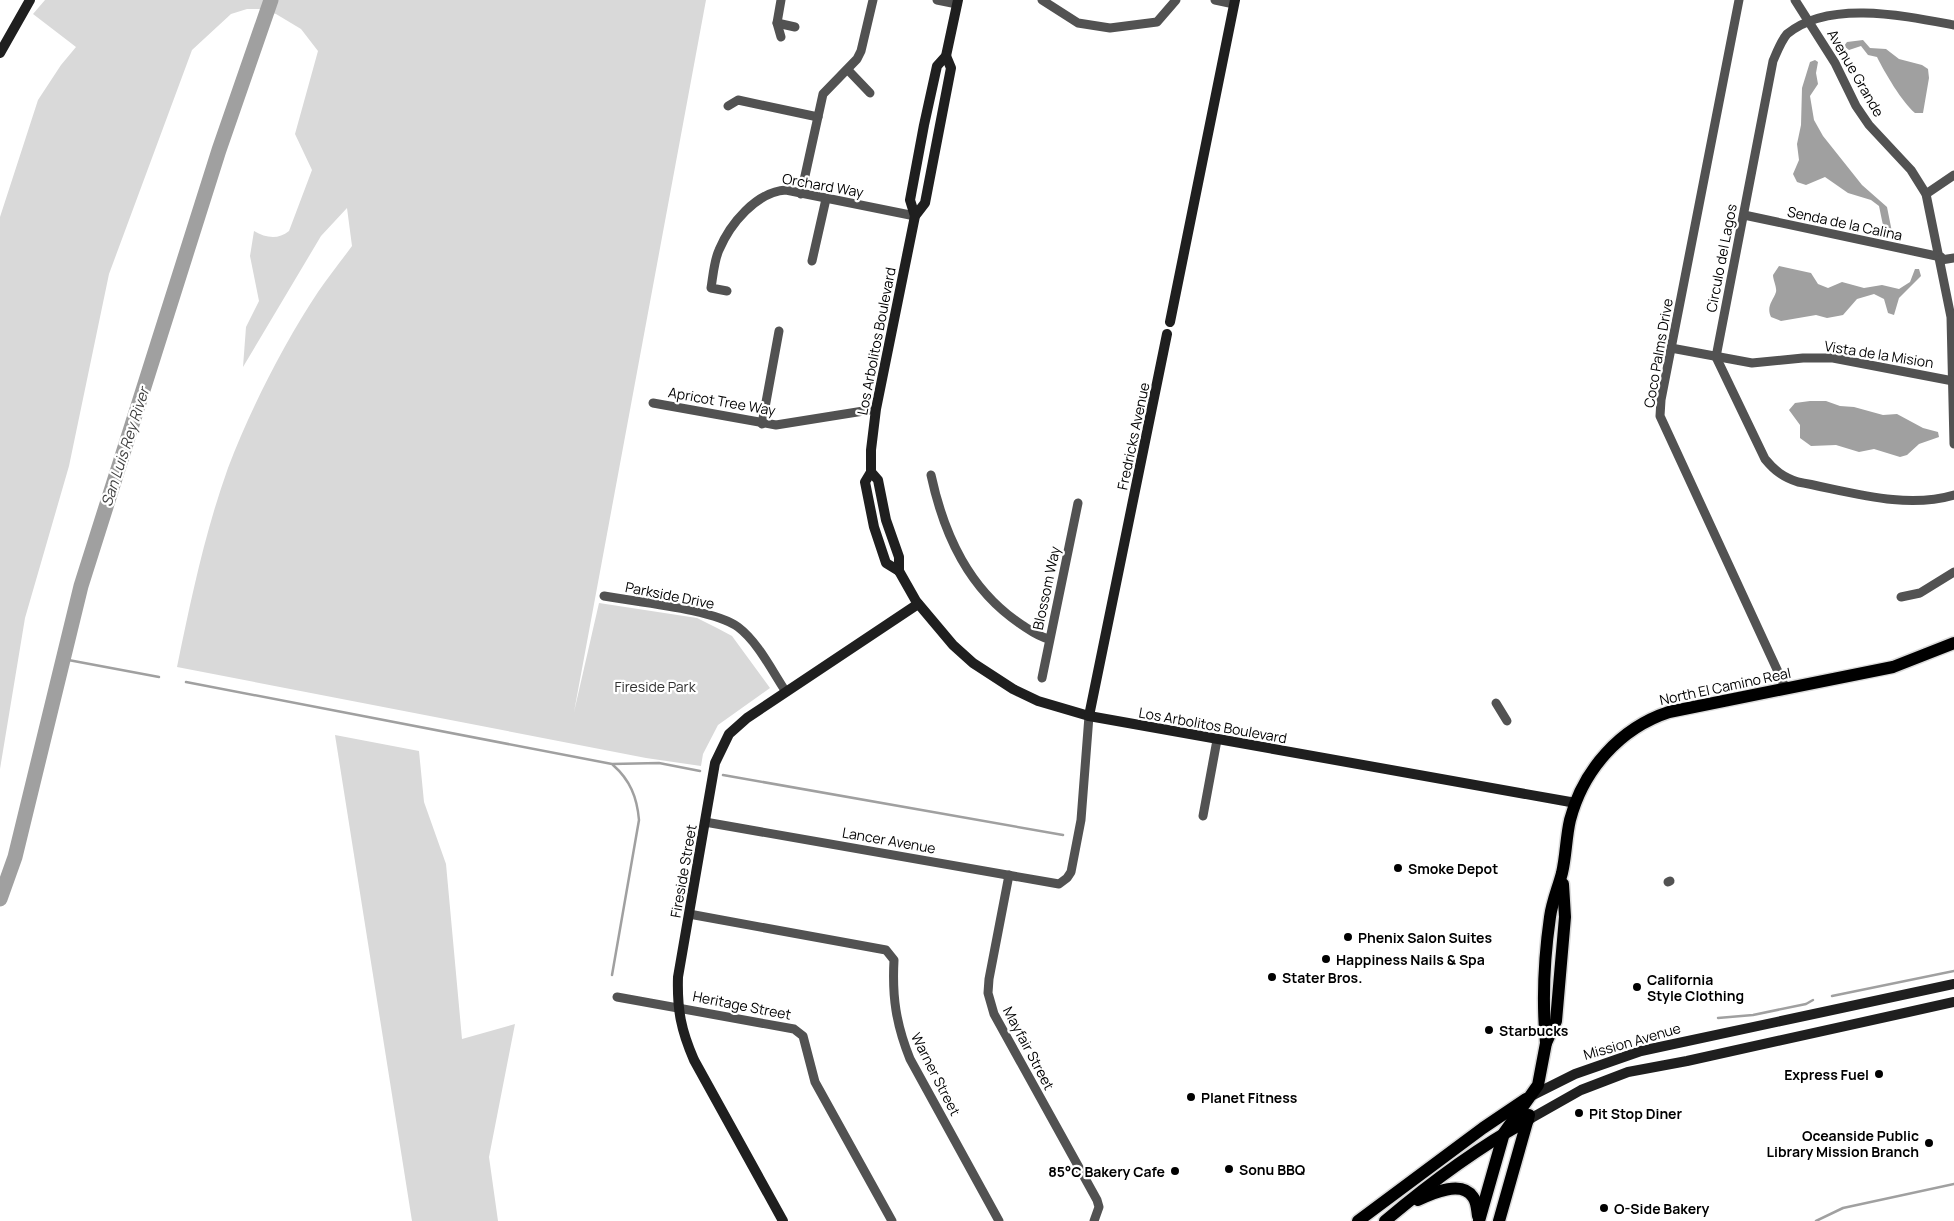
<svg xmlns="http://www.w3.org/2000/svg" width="1954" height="1221" font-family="Manrope,sans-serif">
<rect width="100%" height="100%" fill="#fff"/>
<g fill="#d9d9d9">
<path d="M45,0H706L574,712L599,603L697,618L717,628L732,636L770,688L718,725L703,754L701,766L646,758L177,667C191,599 205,532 228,468C250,410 284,343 318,292C329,276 341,261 352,246L347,208L321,236L243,367L246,327L259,301L250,256L254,231C266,238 278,240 289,231L312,170L295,134L318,51L301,29L276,14L259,9H247L231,14L192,50L109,274L69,466L25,618L0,769V217L38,100L61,65L76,47L33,14Z"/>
<path d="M335,735L419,751L424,802L446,864L462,1039L515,1024L489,1157L498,1221H412Z"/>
</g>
<g fill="#a0a0a0">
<path d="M1863,40L1870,48L1886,49L1899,59L1922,65L1928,69L1929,78L1923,113H1915C1902,102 1885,73 1877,57L1868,55L1861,46L1849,50L1844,46L1847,42Z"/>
<path d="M1815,60L1818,62L1816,73L1818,84L1810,96L1814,120L1823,136L1862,185L1887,207L1892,232L1890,237L1885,235L1879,206L1871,200L1848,193L1825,177L1806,185L1797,182L1793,174L1799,160L1797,144L1801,125L1802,88L1810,62Z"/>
<path d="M1779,266L1811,273L1818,284L1828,288L1842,282L1864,288L1882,285L1899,289L1910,282L1915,269H1919L1921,276L1899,298L1894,315L1888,313L1884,299L1874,294L1857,299L1843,315L1838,316L1827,318L1816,315L1781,321L1771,317C1766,306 1773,301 1776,292C1777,287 1773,280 1773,275Z"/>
<path d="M1810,401H1826L1840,406L1854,407L1883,415L1897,414L1923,428L1938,432L1939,437L1919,444L1907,455L1900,457L1874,449L1859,452L1836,445L1811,446L1800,438V425L1789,410L1795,403Z"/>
</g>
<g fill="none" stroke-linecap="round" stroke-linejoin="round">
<g stroke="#a0a0a0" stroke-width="2.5">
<path d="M63,659L159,677"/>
<path d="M186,682L612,764L659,763L700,771"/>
<path d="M723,775L1063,835"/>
<path d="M612,975L639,820C637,797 630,780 613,765"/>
<path d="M1832,996L1954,971"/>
<path d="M1718,1018L1753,1015L1806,1004L1813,1000"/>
<path d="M1816,1221L1843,1208L1954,1184"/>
</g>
<path stroke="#a0a0a0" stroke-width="15" d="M0,899L15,857L81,586L219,150L271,0"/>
<defs>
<g id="primary">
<path d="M1546,1043C1542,1001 1544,959 1550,917C1552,902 1558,888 1562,873C1566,856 1566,837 1570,820C1583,770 1620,728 1669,712L1893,667L1954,643"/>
<path d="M1418,1200C1432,1193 1462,1180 1473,1197C1477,1202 1477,1210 1478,1216"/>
<path d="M1358,1221L1483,1128L1526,1099"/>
<path d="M1385,1221C1430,1183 1477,1148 1528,1120"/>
<path d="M1479,1221L1504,1133L1538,1085L1546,1043L1556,1021L1565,917L1563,884"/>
<path d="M1499,1221L1529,1115"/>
</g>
</defs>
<use href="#primary" stroke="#dbdbdb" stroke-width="15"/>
<g stroke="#525252" stroke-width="9">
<path d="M937,0L957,4"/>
<path d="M1042,0L1078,23L1110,28L1157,22L1176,0"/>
<path d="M1215,0L1234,4"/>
<path d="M1739,0L1661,400L1660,416L1786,689"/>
<path d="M1795,0L1835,63L1856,106L1869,125L1911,170L1926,194L1951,317L1954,444"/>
<path d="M777,23L795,27"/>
<path d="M1954,25C1901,15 1828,0 1787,34C1781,41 1777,52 1773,61L1716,357L1765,459C1775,471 1783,477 1798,482C1848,491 1904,510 1954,495"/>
<path d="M781,37L777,23L781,0"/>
<path d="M848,70L870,93"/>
<path d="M728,106L738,100L818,117"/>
<path d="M801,194L823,94L857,59L861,51L873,0"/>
<path d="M1926,194L1954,175"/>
<path d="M1744,215L1941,257"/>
<path d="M1941,260L1954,258"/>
<path d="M812,261L826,199"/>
<path d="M727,291L711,288C713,276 714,261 719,250C730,224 756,192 786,190L915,216"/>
<path d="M1671,348L1752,363L1803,358H1833L1953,381"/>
<path d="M653,403L776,425L876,409"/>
<path d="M762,424L779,331"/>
<path d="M931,475C944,535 969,590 1022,625C1031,631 1039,637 1049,639"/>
<path d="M604,596C636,602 714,609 738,627C758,642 772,671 786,692"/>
<path d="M1901,597L1920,593L1954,572"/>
<path d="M1042,678L1078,503"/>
<path d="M1496,703L1507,721"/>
<path d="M1203,816L1217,740"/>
<path d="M705,822L1059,884L1067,878L1071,872L1081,820L1089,716"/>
<path d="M1009,875L989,979L988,993L994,1014L1097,1200L1099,1207L1094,1221"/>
<path d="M1668,882L1670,881"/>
<path d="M689,914L886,950L894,960C892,997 896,1024 910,1059L999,1221"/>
<path d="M617,997L794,1029L803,1036L815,1082L892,1221"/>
</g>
<g stroke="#1f1f1f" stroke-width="10">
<path d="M0,53L30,0"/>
<path d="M915,216L910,200L924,125L937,66L946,56L958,0"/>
<path d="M1170,322L1235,0"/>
<path d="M871,472L878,480L886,520L899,557V571L916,601L953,645L973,663L1013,689L1038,701L1089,716L1576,803"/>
<path d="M899,571L886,563L874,527L865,482L871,472V450L876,409L915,216L925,203L951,68L946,56"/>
<path d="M1089,716L1167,334"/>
<path d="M1533,1095L1575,1074L1641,1051L1954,984"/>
<path d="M1528,1120L1581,1090L1628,1072L1687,1061L1954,1002"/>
<path d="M783,1221L694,1060C681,1030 677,1010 678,977L715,763L729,734L747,718L918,604"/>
</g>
<use href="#primary" stroke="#000" stroke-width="12"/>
</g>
<g fill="#000" stroke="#fff" stroke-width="2">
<circle cx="1398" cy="868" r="5"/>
<circle cx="1348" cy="937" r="5"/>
<circle cx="1326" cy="959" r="5"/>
<circle cx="1272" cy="977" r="5"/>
<circle cx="1637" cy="987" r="5"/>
<circle cx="1489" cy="1030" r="5"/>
<circle cx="1879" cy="1074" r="5"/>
<circle cx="1191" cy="1097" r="5"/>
<circle cx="1579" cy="1113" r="5"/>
<circle cx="1929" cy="1143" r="5"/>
<circle cx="1229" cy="1169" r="5"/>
<circle cx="1175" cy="1171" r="5"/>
<circle cx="1604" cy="1208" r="5"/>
</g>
<g text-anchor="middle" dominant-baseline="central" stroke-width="4.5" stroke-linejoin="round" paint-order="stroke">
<g font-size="14" fill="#000" stroke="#fff">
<text transform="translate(1856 73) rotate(60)">Avenue Grande</text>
<text transform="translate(823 185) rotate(10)">Orchard Way</text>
<text transform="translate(1845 223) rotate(12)">Senda de la Calina</text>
<text transform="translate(1721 258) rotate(-79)">Circulo del Lagos</text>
<text transform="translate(876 341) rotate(-79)">Los Arbolitos Boulevard</text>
<text transform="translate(1658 353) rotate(-80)">Coco Palms Drive</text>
<text transform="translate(1879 354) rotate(9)">Vista de la Mision</text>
<text transform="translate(722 401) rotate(10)">Apricot Tree Way</text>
<text transform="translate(1133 436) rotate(-78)">Fredricks Avenue</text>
<text transform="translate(1046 588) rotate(-78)">Blossom Way</text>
<text transform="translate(670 595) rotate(11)">Parkside Drive</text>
<text transform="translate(1725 686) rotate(-12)">North El Camino Real</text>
<text transform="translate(1213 725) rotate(10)">Los Arbolitos Boulevard</text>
<text transform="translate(889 840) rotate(10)">Lancer Avenue</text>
<text transform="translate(683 871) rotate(-80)">Fireside Street</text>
<text transform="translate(742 1005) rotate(11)">Heritage Street</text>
<text transform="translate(1632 1041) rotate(-16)">Mission Avenue</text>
<text transform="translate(1029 1048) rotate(62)">Mayfair Street</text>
<text transform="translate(936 1074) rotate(63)">Warner Street</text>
</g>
<g font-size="14" fill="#303030" stroke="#fff">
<text x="655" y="686">Fireside Park</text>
</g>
<g font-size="14" font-weight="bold" fill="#000" stroke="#fff" text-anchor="start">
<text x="1408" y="868">Smoke Depot</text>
<text x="1358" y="937">Phenix Salon Suites</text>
<text x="1336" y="959">Happiness Nails &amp; Spa</text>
<text x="1282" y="977">Stater Bros.</text>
<text x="1647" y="979">California<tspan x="1647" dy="16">Style Clothing</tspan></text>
<text x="1499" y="1030">Starbucks</text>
<text x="1869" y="1074" text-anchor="end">Express Fuel</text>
<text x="1201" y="1097">Planet Fitness</text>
<text x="1589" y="1113">Pit Stop Diner</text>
<text x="1919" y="1135" text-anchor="end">Oceanside Public<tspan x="1919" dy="16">Library Mission Branch</tspan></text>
<text x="1239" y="1169">Sonu BBQ</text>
<text x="1165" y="1171" text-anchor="end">85°C Bakery Cafe</text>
<text x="1614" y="1208">O-Side Bakery</text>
</g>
<g font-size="15" font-style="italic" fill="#414141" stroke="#fff">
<text transform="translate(125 447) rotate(-72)">San Luis Rey River</text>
</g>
</g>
</svg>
